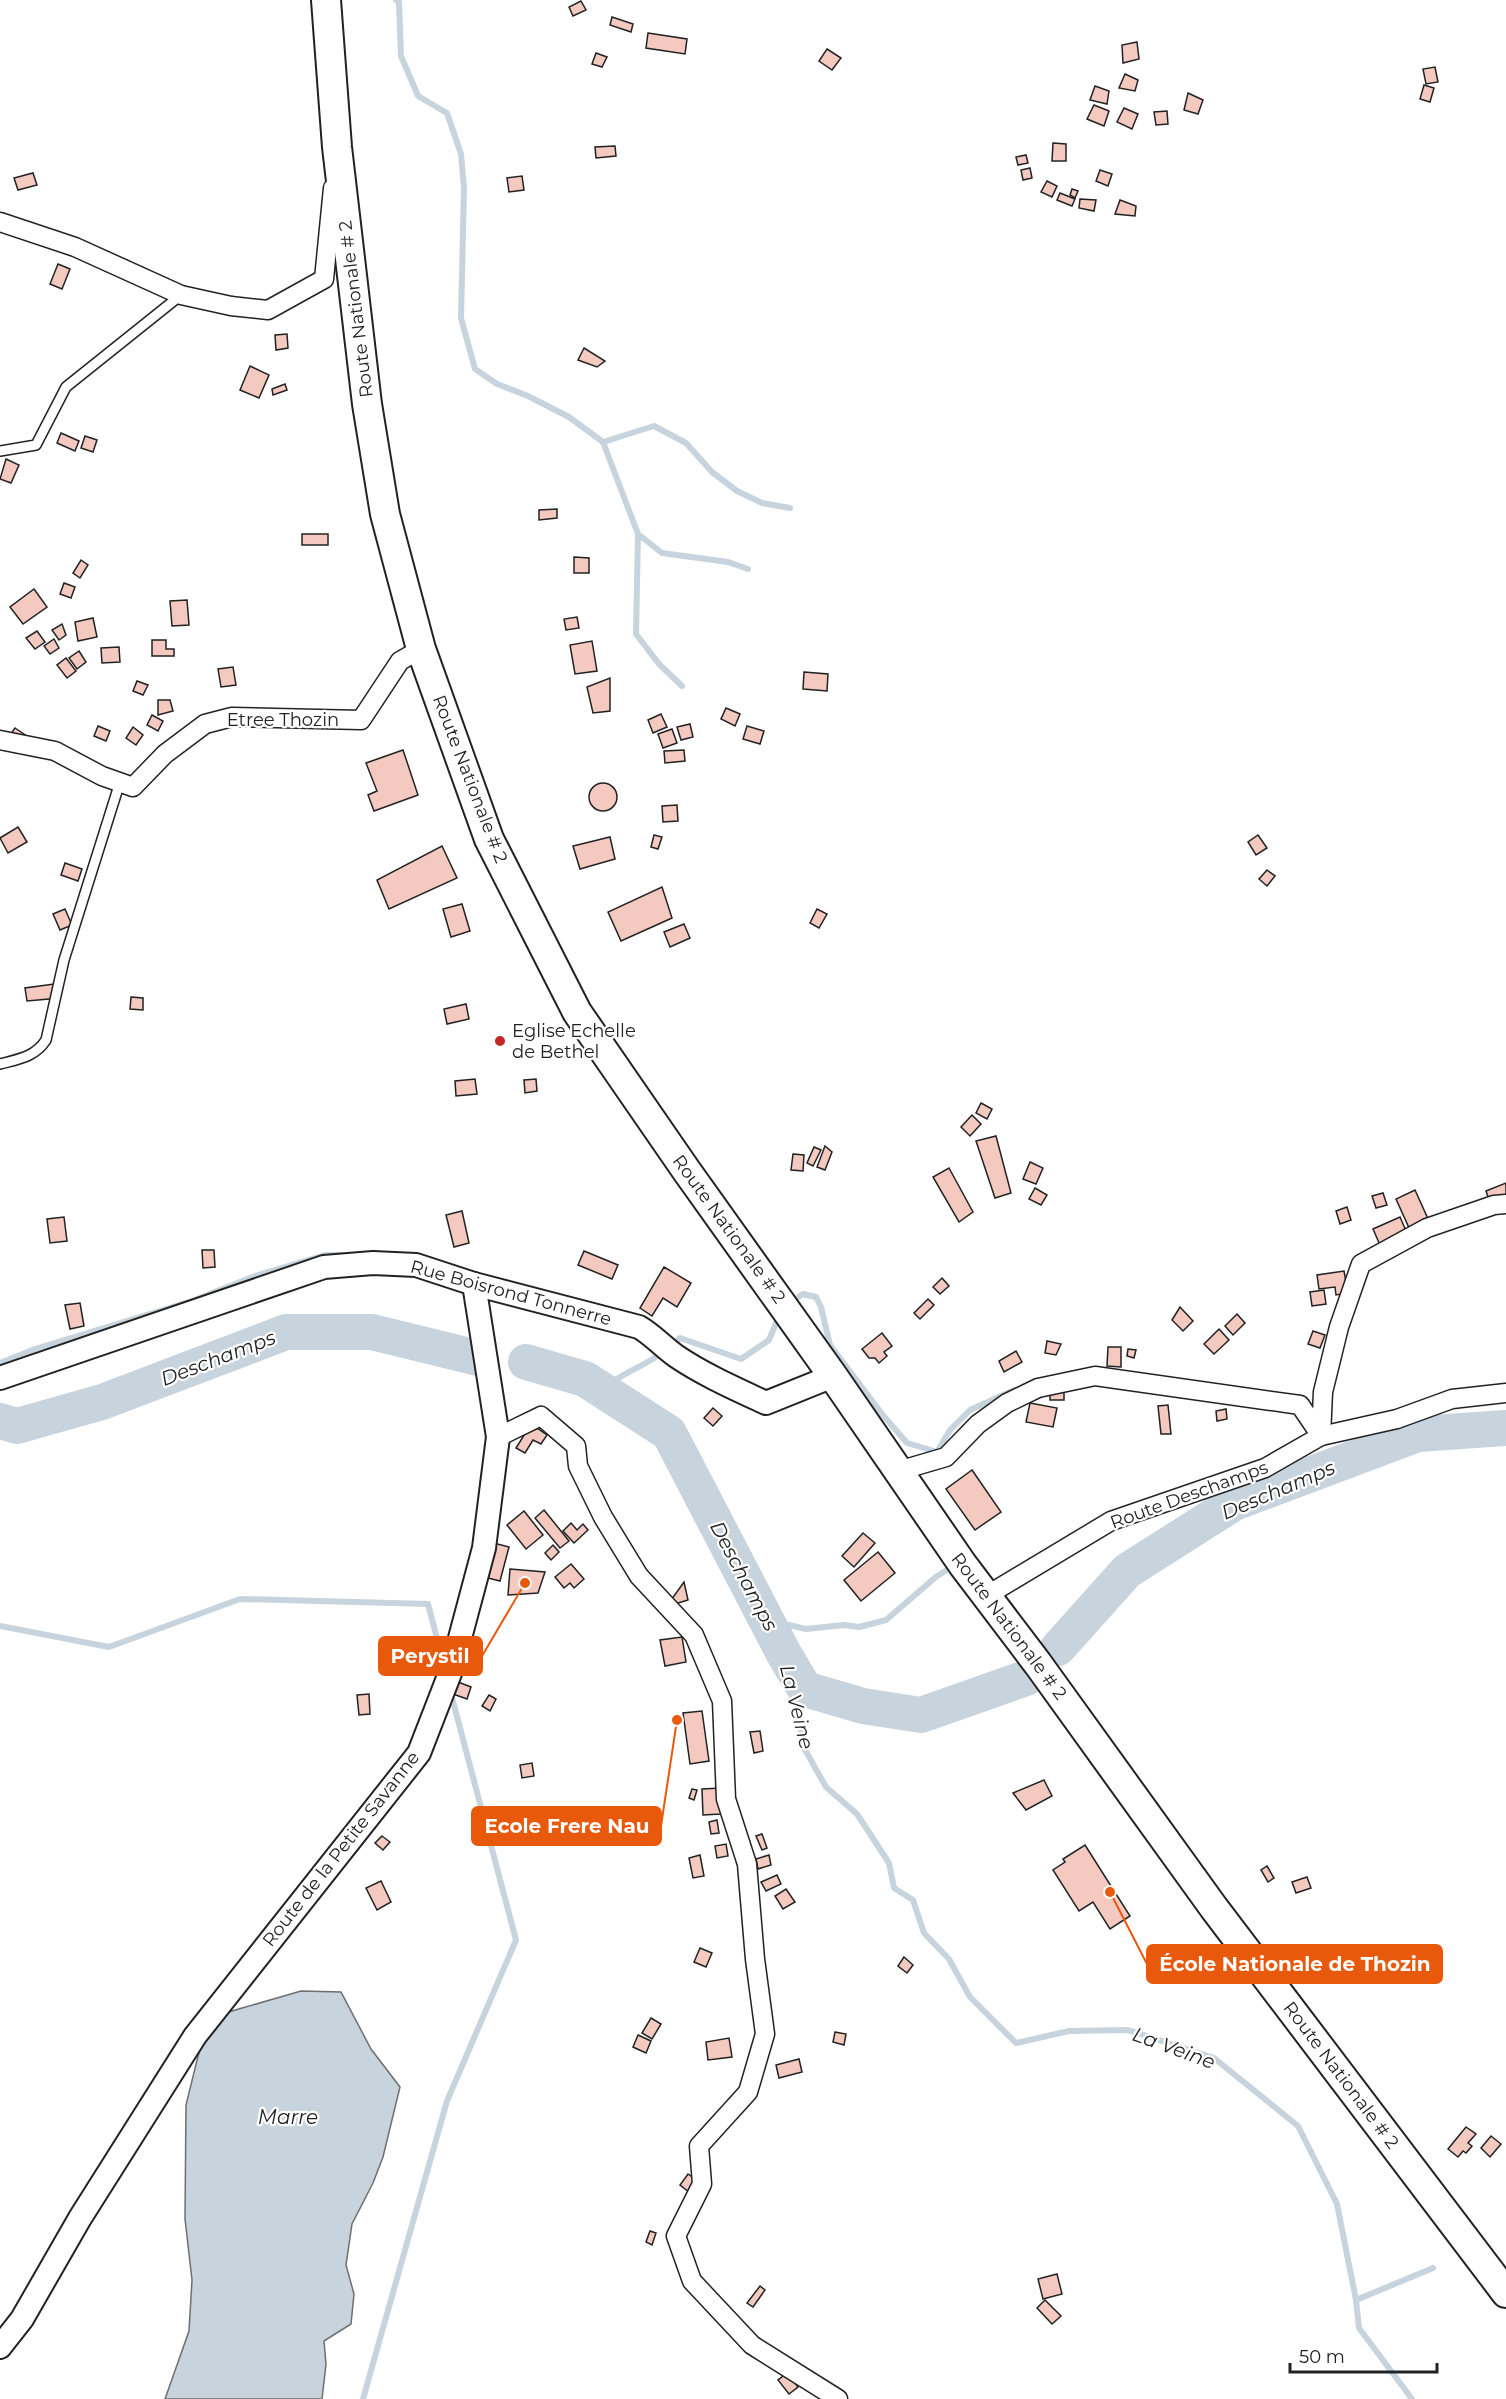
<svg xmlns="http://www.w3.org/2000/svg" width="1506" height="2399" font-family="Montserrat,sans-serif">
<rect width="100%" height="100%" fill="#fff"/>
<path fill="#c7d3dd" stroke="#6f6f6f" stroke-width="1.5" d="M301,1991L341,1992L371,2049L400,2087L383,2157L373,2183L352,2224L346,2265L354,2294L351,2324L324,2341L326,2364L322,2399H165L189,2331L192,2280L185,2219L186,2105L201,2044L225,2013Z"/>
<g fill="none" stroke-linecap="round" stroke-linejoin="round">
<g stroke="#c7d3dd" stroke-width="6">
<path d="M396,0L399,2L401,56L418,96L447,113L461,154L464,188L461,318L475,369L497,384L528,396L569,417L603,442L638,534L662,553L728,562L748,569"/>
<path d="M603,442L654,426L686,443L712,472L737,491L762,503L790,508"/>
<path d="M638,534L636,634L659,664L682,686"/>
<path d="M792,1301L803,1294L816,1297L821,1307L830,1345L882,1414L907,1443L937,1452L950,1430L970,1410L1014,1390"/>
<path d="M671,1346L680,1338L741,1359L769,1340L777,1321"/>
<path d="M0,1363L35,1349L192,1301L255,1276L325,1255H342"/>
<path d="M602,1390C620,1373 644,1367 663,1352"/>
<path d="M767,1620L806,1629L844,1625L859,1627L886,1620L937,1576L952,1567"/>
<path d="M0,1626L109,1647L240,1599L428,1604L444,1665"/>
<path d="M784,1654L792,1684L804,1748L826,1787L857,1814L889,1863L894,1888L913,1900L924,1933L949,1959L970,1997L1016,2043L1069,2031L1128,2030L1214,2058L1298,2126L1337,2204L1356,2300L1359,2328L1412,2399"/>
<path d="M1356,2300L1433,2268"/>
<path d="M363,2399L447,2101L516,1940L450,1690"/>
</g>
<g stroke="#c7d3dd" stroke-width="36">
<path d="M526,1362L585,1379L669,1433L784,1654L805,1689L863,1706L921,1715L1026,1678"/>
<path d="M0,1421L17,1426L102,1402L286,1332H372L478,1358"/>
<path d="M1058,1648L1127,1571L1234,1503L1418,1434L1506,1428"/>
</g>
</g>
<g fill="#f3c9c0" stroke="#222" stroke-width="1.5">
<path d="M581,1L586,10L573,16L569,7Z"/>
<path d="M612,17L633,24L631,32L610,25Z"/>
<path d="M648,33L687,39L685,54L646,48Z"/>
<path d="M1137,42L1139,59L1123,63L1122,45Z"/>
<path d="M827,49L841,58L832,70L819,61Z"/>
<path d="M596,53L607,57L602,67L592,64Z"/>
<path d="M1435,67L1438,82L1426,84L1423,69Z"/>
<path d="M1125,74L1138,80L1135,91L1119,88Z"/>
<path d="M1424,85L1434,88L1430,102L1420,99Z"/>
<path d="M1095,86L1109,91L1107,104L1090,100Z"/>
<path d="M1188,93L1203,100L1198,114L1184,110Z"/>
<path d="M1094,105L1109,111L1104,126L1087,119Z"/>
<path d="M1124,108L1138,114L1132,129L1117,122Z"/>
<path d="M1167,111L1168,124L1156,125L1154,112Z"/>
<path d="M1053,143L1066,144V161H1052Z"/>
<path d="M615,146L616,156L596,158L595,147Z"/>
<path d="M1026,155L1028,163L1018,165L1016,157Z"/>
<path d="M1030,168L1032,178L1023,180L1021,170Z"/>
<path d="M1100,170L1112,174L1108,186L1096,181Z"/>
<path d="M33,173L37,185L18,190L14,178Z"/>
<path d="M522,176L524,190L509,192L507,178Z"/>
<path d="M1047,181L1057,186L1052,197L1041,192Z"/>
<path d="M1072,189L1078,191L1075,198L1070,195Z"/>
<path d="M1060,193L1075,199L1072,206L1057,200Z"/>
<path d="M1080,199L1096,200L1094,211L1079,208Z"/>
<path d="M1120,200L1136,206L1135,216L1115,214Z"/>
<path d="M58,264L70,269L62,289L50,284Z"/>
<path d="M287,334L288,348L276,350L275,335Z"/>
<path d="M584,348L605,361L597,367L578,360Z"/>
<path d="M250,366L269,375L259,398L240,390Z"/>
<path d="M285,384L287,390L273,395L272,389Z"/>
<path d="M61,433L79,441L75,451L57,443Z"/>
<path d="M85,436L97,440L93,452L81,448Z"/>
<path d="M6,459L19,465L11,483L0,479Z"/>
<path d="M557,509V518L539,520V510Z"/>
<rect x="302" y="534" width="26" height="11"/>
<path d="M574,557L589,558V573H574Z"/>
<path d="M81,560L88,565L80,578L73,573Z"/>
<path d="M64,583L75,587L71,598L60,594Z"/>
<path d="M34,589L47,607L23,624L10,607Z"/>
<path d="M187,600L189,625L172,626L170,601Z"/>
<path d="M577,617L579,628L566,630L564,619Z"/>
<path d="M93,618L97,637L78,641L75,622Z"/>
<path d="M62,624L66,635L59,640L52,630Z"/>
<path d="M37,631L45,642L35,649L26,638Z"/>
<path d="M54,639L59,648L50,654L44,646Z"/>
<path d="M152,640H166V649H174V656H152Z"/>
<path d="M592,641L597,671L575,674L570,645Z"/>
<path d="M119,647L120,662L102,663L101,648Z"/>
<path d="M79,651L86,662L77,669L69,658Z"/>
<path d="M66,658L76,671L67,678L57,665Z"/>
<path d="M233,667L236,685L221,687L218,669Z"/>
<path d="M804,672L828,674L827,691L803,689Z"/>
<path d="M610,678V711L593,713L587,687Z"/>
<path d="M137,681L148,685L143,695L133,691Z"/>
<path d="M158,700H170L173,711L158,715Z"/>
<path d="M726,708L740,714L735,726L721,719Z"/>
<path d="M661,714L667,727L653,733L648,720Z"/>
<path d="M152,715L163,721L158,731L147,725Z"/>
<path d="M690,724L693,737L681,740L677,727Z"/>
<path d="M98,726L110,731L106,741L94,736Z"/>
<path d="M747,726L764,731L760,744L743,739Z"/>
<path d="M133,727L143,735L136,745L126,738Z"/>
<path d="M15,728L27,736L7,740Z"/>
<path d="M672,729L677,743L663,748L658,734Z"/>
<path d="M403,750L418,795L374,811L368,795L377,791L366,763Z"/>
<path d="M684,750L685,761L665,763L664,751Z"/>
<circle cx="603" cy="797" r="14"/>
<path d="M677,805L678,821L663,822L662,806Z"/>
<path d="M18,827L27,842L8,853L0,838Z"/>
<path d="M654,835L662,837L658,849L651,847Z"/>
<path d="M1258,835L1267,848L1256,855L1248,842Z"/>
<path d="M610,837L615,859L580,869L573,846Z"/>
<path d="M442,846L457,878L389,909L377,880Z"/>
<path d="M65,863L82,869L78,881L61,875Z"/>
<path d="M1267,870L1275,876L1267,886L1259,879Z"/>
<path d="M662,887L672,918L621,941L608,912Z"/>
<path d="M462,904L470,931L451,937L443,909Z"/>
<path d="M65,909L72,925L60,930L53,914Z"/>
<path d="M817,909L827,914L819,928L810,923Z"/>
<path d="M684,924L690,938L670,947L664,932Z"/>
<path d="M54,984L60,998L27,1001L25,988Z"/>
<path d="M131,997L143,998V1010L130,1009Z"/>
<path d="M466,1004L469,1019L447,1024L444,1009Z"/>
<path d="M475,1079L477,1094L456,1096L455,1081Z"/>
<path d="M536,1079L537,1091L525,1093L524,1080Z"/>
<path d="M981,1103L992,1109L987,1119L976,1113Z"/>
<path d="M972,1115L981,1124L970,1136L961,1127Z"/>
<path d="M996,1136L1011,1193L995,1198L976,1141Z"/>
<path d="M825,1146L832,1152L825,1170L817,1167Z"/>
<path d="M814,1147L821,1150L813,1166L807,1163Z"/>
<path d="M793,1154L804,1155L803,1171L791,1170Z"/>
<path d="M1030,1162L1043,1168L1036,1184L1023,1179Z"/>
<path d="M949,1168L973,1212L959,1222L933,1177Z"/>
<path d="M1506,1183V1197L1490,1203L1486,1191Z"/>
<path d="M1035,1188L1047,1195L1041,1205L1029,1199Z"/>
<path d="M1415,1190L1429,1221L1410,1230L1396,1199Z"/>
<path d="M1383,1193L1387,1205L1376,1208L1372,1196Z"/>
<path d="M1347,1207L1351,1220L1340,1224L1336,1211Z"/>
<path d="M462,1211L469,1243L454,1247L446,1215Z"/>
<path d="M64,1217L67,1241L50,1243L47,1219Z"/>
<path d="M1400,1217L1407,1233L1380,1245L1373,1229Z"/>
<path d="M202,1250H214L215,1267L203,1268Z"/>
<path d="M584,1251L618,1265L612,1279L578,1265Z"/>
<path d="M664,1267L691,1283L677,1307L663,1298L652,1316L640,1308Z"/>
<path d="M1344,1271L1348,1293L1336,1295L1335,1287L1319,1289L1317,1275Z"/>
<path d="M942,1278L949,1286L940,1294L933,1287Z"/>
<path d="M1324,1290L1326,1304L1312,1306L1310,1292Z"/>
<path d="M928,1299L934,1305L920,1319L914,1313Z"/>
<path d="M80,1303L84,1326L70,1329L65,1305Z"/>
<path d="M1180,1307L1193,1321L1183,1331L1172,1320Z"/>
<path d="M1237,1314L1245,1323L1233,1335L1225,1326Z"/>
<path d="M1219,1329L1229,1340L1214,1354L1204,1344Z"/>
<path d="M1313,1331L1325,1335L1320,1348L1308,1344Z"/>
<path d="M882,1333L892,1346L884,1352L887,1356L879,1363L875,1358H869L862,1349Z"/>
<path d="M1047,1341L1061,1344L1056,1355L1045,1353Z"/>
<path d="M1108,1347H1121V1367L1107,1366Z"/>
<path d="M1128,1349L1136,1350L1134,1358L1127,1356Z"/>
<path d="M1016,1351L1022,1362L1004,1372L999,1361Z"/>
<rect x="1050" y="1392" width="14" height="8"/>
<path d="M1030,1403L1057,1408L1053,1427L1026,1422Z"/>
<path d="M1168,1405L1171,1434H1161L1158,1406Z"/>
<path d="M713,1408L722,1416L713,1426L704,1418Z"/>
<path d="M1226,1409L1227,1419L1217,1421L1216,1411Z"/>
<path d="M531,1424L547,1435L541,1444L533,1440L525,1453L516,1448Z"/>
<path d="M972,1470L1001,1512L975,1530L946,1489Z"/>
<path d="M544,1510L569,1541L560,1548L535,1518Z"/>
<path d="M524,1511L543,1535L526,1549L507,1525Z"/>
<path d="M571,1523L577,1530L583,1524L588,1530L574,1543L563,1531Z"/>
<path d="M863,1533L875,1543L854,1567L842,1556Z"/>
<path d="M490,1542L509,1547L500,1581L480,1576Z"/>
<path d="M553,1545L559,1552L551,1560L545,1553Z"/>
<path d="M878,1552L895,1573L861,1601L844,1580Z"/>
<path d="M571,1564L584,1579L574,1588L570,1583L564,1588L555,1577Z"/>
<path d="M510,1569L545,1572L538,1593L508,1595Z"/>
<path d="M684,1582L688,1600L665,1607L674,1596Z"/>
<path d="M682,1637L686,1662L665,1666L660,1640Z"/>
<path d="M458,1682L471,1687L467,1699L453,1694Z"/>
<path d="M369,1694L370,1714L359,1715L357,1695Z"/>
<path d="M489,1695L496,1699L490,1711L482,1706Z"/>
<path d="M702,1711L709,1761L690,1764L683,1713Z"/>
<path d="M760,1731L763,1751L754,1753L750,1732Z"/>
<path d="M532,1763L534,1776L522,1778L520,1765Z"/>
<path d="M1044,1780L1052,1796L1026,1810L1013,1793Z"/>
<path d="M721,1788V1814L703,1815L702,1789Z"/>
<path d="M692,1789L697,1790L694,1800L689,1798Z"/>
<path d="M717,1820L719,1833L711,1834L709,1822Z"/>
<path d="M762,1834L767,1848L762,1850L756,1836Z"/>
<path d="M382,1836L390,1842L383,1850L375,1843Z"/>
<path d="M726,1844L728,1856L717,1858L715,1846Z"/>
<path d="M1085,1845L1130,1916L1110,1929L1093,1902L1079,1911L1053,1870L1065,1862L1063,1859Z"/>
<path d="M700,1855L704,1876L693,1878L689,1858Z"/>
<path d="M769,1855L771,1865L758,1869L756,1859Z"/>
<path d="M1267,1866L1274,1878L1268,1882L1261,1870Z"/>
<path d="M777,1875L781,1884L766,1891L761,1882Z"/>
<path d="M1307,1877L1311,1888L1296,1893L1292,1882Z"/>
<path d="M381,1881L391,1902L377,1910L366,1888Z"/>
<path d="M786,1889L795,1902L783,1909L775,1896Z"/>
<path d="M700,1948L712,1953L706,1967L694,1962Z"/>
<path d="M904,1957L913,1965L907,1973L898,1966Z"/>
<path d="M651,2018L661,2024L652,2039L642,2033Z"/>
<path d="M835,2032L846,2034L844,2045L833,2042Z"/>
<path d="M638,2035L651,2041L646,2053L633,2047Z"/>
<path d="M729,2038L732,2057L708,2060L706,2042Z"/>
<path d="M799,2059L802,2072L779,2078L776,2065Z"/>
<path d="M1466,2127L1476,2134L1468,2143L1472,2146L1466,2153L1463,2151L1458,2157L1448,2149Z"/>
<path d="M1491,2136L1501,2144L1490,2157L1481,2148Z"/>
<path d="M688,2174L697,2180L689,2192L680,2185Z"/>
<path d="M650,2231L656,2233L652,2245L646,2242Z"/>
<path d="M1057,2274L1062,2294L1043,2299L1038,2279Z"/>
<path d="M760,2286L765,2290L753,2307L747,2303Z"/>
<path d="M1045,2300L1061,2316L1052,2324L1037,2308Z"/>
<path d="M787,2373L798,2387L789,2394L778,2380Z"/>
</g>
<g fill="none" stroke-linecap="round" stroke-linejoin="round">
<defs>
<g id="service">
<path d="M0,451L36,445L66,387L181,295"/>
<path d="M0,1064C19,1059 35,1057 46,1040L64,960L120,782"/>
</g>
<g id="minor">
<path d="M0,222L75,247L181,295L231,306L268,310L324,279L333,188"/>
<path d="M0,740L55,751L102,776L133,787L165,754L205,724L232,717L361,720L400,661L421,649"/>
<path d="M498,1437L541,1416L576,1446L578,1466L603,1517L639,1576L694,1635L722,1701L726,1799L747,1864L755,1959L765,2034L748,2092L699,2146L702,2184L676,2236L692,2281L752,2345L838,2399"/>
<path d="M898,1471L946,1457L978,1424L1007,1403L1038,1388L1095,1376L1300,1405L1321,1436L1323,1392L1339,1327L1361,1264L1427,1228L1494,1205L1506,1204"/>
<path d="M986,1596L1111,1521L1265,1468L1321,1436L1397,1419L1452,1399L1506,1393"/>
</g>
<g id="tertiary">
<path d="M0,1378L324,1267L373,1263L416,1265L474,1284L639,1327C653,1335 663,1347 676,1356C704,1375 736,1389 766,1403L833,1376"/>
<path d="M0,2347L22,2319L80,2218L195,2036L419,1753L452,1668L484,1548L498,1437L474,1284"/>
</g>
<path id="primary" d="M326,0L337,147L367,404L385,514L421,649L489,839L577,1012L686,1170L833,1376L963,1565L1038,1664L1214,1908L1506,2293"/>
</defs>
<use href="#service" stroke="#222" stroke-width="12"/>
<use href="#minor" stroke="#222" stroke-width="21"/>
<use href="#tertiary" stroke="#222" stroke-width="26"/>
<use href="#primary" stroke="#222" stroke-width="32"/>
<use href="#service" stroke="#fff" stroke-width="9"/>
<use href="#minor" stroke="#fff" stroke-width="18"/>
<use href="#tertiary" stroke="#fff" stroke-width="22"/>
<use href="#primary" stroke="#fff" stroke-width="28"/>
</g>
<circle fill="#c62828" stroke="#fff" stroke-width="2" cx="500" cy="1041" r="6"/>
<g text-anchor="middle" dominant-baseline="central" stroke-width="4.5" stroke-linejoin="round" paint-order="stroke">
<g font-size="18" fill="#222" stroke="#fff">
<text transform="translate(356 309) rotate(-97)">Route Nationale # 2</text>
<text x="283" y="720">Etree Thozin</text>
<text transform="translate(470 779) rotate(69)">Route Nationale # 2</text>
<text transform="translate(729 1229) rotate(54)">Route Nationale # 2</text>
<text transform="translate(511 1293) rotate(15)">Rue Boisrond Tonnerre</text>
<text transform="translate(1189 1495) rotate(-20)">Route Deschamps</text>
<text transform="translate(1009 1626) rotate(53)">Route Nationale # 2</text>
<text transform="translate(341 1849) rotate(-52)">Route de la Petite Savanne</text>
<text transform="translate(1341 2075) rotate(53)">Route Nationale # 2</text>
</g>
<g font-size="18" fill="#222" stroke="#fff" text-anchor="start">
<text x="512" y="1031">Eglise Echelle<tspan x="512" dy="21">de Bethel</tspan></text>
</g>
<g font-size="20" font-style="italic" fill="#222" stroke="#fff">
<text transform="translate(218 1358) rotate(-21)">Deschamps</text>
<text transform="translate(1278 1490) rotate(-23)">Deschamps</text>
<text transform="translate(744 1576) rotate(62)">Deschamps</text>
<text transform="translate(797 1707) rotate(76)">La Veine</text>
<text transform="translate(1174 2048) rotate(20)">La Veine</text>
<text x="288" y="2117">Marre</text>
</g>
</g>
<path fill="none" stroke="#e8590c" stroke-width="2" d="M525 1583L482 1656M677 1720L661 1826M1110 1892L1147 1964"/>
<g fill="#e8590c" stroke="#fff" stroke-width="2">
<circle cx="525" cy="1583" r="6"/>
<circle cx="677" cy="1720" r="6"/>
<circle cx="1110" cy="1892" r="6"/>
</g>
<g fill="#e8590c" stroke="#e8590c" stroke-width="2">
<rect x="379" y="1637" width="103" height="38" rx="6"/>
<rect x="472" y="1807" width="189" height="38" rx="6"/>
<rect x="1147" y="1945" width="295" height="38" rx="6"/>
</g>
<g font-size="20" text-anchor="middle" font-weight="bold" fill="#fff">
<text x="430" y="1663">Perystil</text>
<text x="567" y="1833">Ecole Frere Nau</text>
<text x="1295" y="1971">École Nationale de Thozin</text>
</g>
<path d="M1290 2363v9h147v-9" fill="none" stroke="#222222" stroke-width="3"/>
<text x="1299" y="2363" font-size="18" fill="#222222" stroke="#ffffff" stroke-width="4.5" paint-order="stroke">50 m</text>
</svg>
